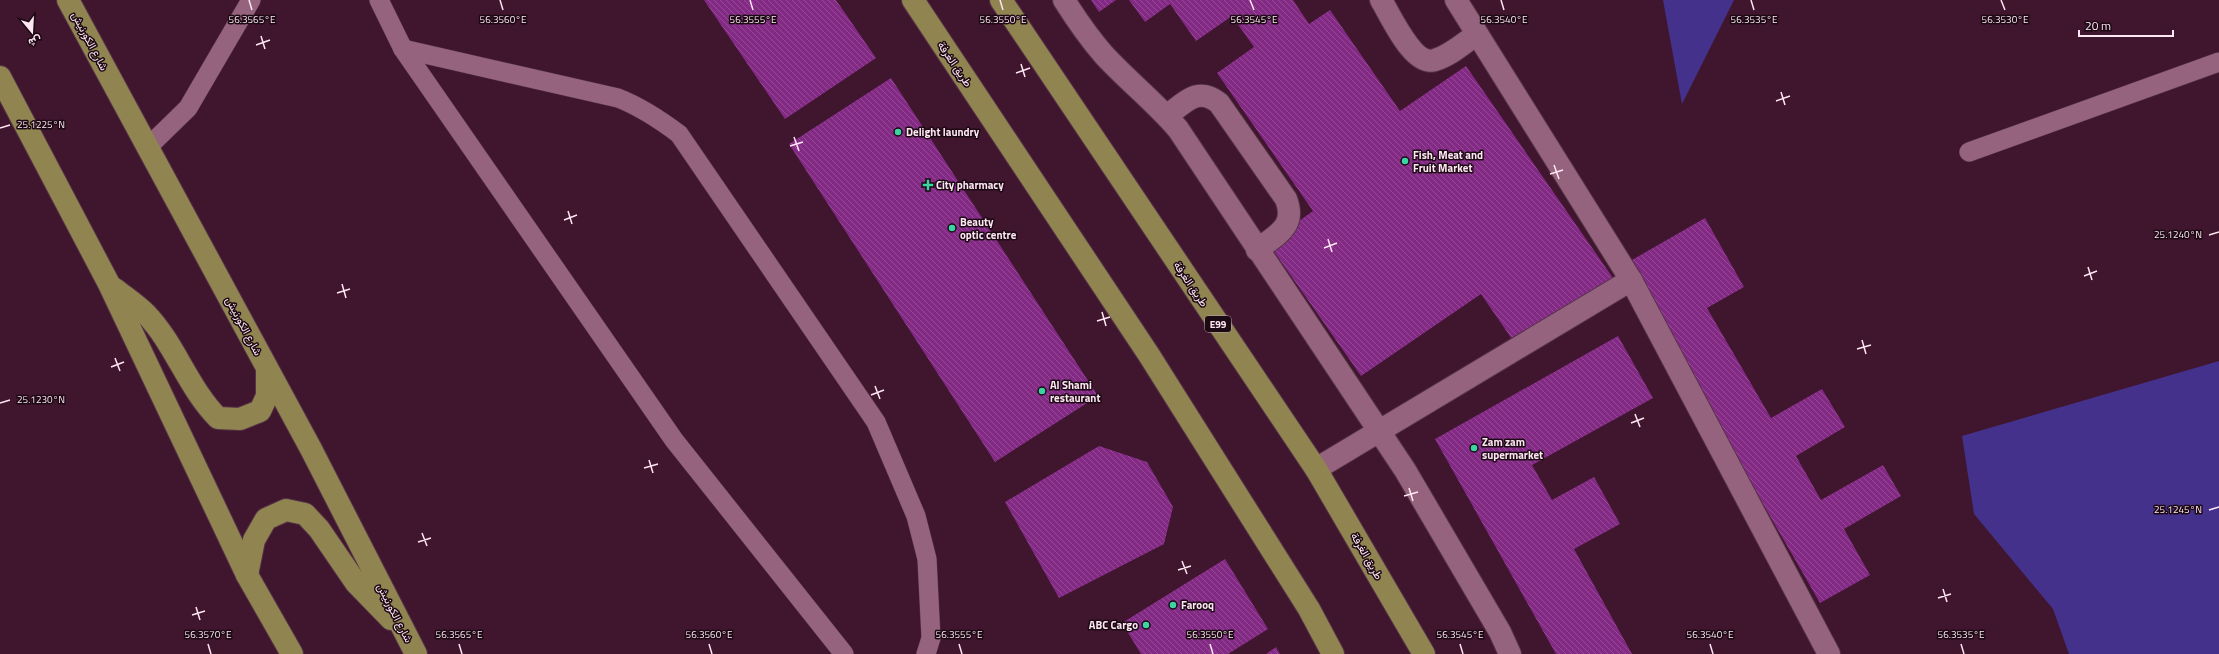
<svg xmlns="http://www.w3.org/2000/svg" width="2219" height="654" font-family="'Titillium Web',Vazirmatn,sans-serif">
<defs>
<pattern id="building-back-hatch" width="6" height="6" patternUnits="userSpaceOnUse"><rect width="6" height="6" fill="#832a85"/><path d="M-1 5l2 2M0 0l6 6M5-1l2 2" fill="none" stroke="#964997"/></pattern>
</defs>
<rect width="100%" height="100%" fill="#40152e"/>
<g fill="#43318b">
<path d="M1663,0H1734L1682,104Z"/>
<path d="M2219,361V654H2069L2053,609L1974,514L1962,436Z"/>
</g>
<g fill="url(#building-back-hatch)">
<path d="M704,0H836L876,58L785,119Z"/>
<path d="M1091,0H1116L1099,12Z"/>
<path d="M1129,0H1293L1309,24L1330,10L1400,111L1466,66L1613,278L1516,345L1481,294L1361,376L1268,243L1313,211L1217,73L1254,47L1232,16L1196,41L1170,4L1145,22Z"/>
<path d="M891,78L1098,396L995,462L789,144Z"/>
<path d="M1705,218L1744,287L1707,308L1771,418L1822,389L1845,427L1796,456L1821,500L1883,465L1901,496L1844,529L1870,575L1820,603L1625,264Z"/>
<path d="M1618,336L1653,398L1532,465L1552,500L1594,477L1620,524L1574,549L1632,654H1556L1435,439Z"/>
<path d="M1099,446L1147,462L1173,507L1164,544L1059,598L1005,502Z"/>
<path d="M1225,559L1268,629L1228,654H1141L1122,623Z"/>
<path d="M1276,647L1280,654H1266Z"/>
</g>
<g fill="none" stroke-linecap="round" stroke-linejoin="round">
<defs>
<g id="service">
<path d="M379,0L403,49L674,440L844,654"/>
<path d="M403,49L618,98C641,107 659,119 679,134L876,422L916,516L927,559L931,638L926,654"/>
<path d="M147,148L188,108L251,0"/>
<path d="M1969,152L2219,62"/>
</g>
<g id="minor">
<path d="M1064,0C1076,19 1089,38 1104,55C1128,81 1155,102 1178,129L1405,470L1500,632L1510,654"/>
<path d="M1381,0C1391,16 1413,67 1435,60C1451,55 1464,43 1477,34"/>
<path d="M1456,0L1631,280L1829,654"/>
<path d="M1167,116C1185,102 1198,86 1219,103L1286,199C1297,227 1276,235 1257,250"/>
<path d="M1316,469L1631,280"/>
</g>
<g id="trunk">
<path d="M68,0L311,449L416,654"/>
<path d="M913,0L1149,355L1309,609L1333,654"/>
<path d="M1001,0L1316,469L1424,654"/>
<path d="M0,77L109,284L247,575L292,654"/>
<path d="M115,289C125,297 137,305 146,314C175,344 188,388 218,418L240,419L260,411L267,396V370"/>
<path d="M247,575L254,540L266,519L286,510L305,514L319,529L356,583L391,619"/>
</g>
</defs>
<use href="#service" stroke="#543346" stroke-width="20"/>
<use href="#minor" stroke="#543346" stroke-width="24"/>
<use href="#trunk" stroke="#543346" stroke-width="24"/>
<use href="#service" stroke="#96637e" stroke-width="19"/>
<use href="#minor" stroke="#96637e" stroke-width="22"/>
<use href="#trunk" stroke="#908451" stroke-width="22"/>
</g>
<path fill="none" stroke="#fee6f2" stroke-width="1.5" d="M249,0L252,10M500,0L503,10M750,0L753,10M1000,0L1003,10M1250,0L1254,10M1501,0L1504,10M1751,0L1754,10M2001,0L2005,10M261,36L265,49M256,45L270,40M1021,64L1025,77M1016,73L1030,68M1781,92L1785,105M1776,101L1790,96M0,128L10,125M794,137L799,151M790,146L803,142M1554,165L1559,179M1550,174L1563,170M568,211L572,224M564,220L577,215M2209,235L2219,232M1328,239L1332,252M1324,248L1337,243M2088,267L2092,280M2084,276L2097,271M342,284L346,298M337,293L350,289M1102,312L1106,326M1097,321L1110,317M1862,340L1866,354M1857,349L1871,345M115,358L120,371M111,367L124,362M875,386L880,399M871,395L884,390M0,403L10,400M1635,414L1640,427M1631,423L1644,418M649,460L653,473M644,468L658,464M1409,488L1413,501M1404,496L1418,492M2209,510L2219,507M422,533L427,546M418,542L431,538M1182,561L1187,574M1178,570L1191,566M1943,589L1947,602M1938,598L1951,594M196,607L200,620M192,615L205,611M208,644L211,654M459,644L462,654M709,644L712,654M959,644L962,654M1210,644L1213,654M1460,644L1463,654M1710,644L1713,654M1961,644L1964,654"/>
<g fill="#3cd4a3" stroke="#1b0913" stroke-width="1.5">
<circle cx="898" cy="132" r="4"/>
<circle cx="1405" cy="161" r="4"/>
<path d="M926 179h4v4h4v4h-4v4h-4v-4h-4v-4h4z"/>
<circle cx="952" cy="228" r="4"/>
<circle cx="1042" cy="391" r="4"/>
<circle cx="1474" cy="448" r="4"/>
<circle cx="1173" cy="605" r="4"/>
<circle cx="1146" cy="625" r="4"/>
</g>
<g text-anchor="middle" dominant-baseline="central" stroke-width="3" stroke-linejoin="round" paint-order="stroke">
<rect fill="#1b0913" stroke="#baa4af" stroke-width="1" x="1205" y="316" width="26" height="16" rx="3"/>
<g font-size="10" font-weight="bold" fill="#fee6f2">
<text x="1218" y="324">E99</text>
</g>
<g font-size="11" fill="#fee6f2" stroke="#1b0913">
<text transform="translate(90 41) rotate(62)">شارع الكورنيش</text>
<text transform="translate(955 64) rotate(56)">طريق الغرفة</text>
<text transform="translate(1191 284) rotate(56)">طريق الغرفة</text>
<text transform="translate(244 326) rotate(62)">شارع الكورنيش</text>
<text transform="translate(1367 556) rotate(60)">طريق الغرفة</text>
<text transform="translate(395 613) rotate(63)">شارع الكورنيش</text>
</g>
<g font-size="11" font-weight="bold" fill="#fee6f2" stroke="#1b0913" text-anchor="start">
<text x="906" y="132">Delight laundry</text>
<text x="1413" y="155">Fish, Meat and<tspan x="1413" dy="13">Fruit Market</tspan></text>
<text x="936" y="185">City pharmacy</text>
<text x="960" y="222">Beauty<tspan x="960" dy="13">optic centre</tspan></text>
<text x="1050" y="385">Al Shami<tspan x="1050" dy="13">restaurant</tspan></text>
<text x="1482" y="442">Zam zam<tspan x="1482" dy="13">supermarket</tspan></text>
<text x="1181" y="605">Farooq</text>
<text x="1138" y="625" text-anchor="end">ABC Cargo</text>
</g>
</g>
<g font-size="10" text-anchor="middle" fill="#fee6f2" stroke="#1b0913" stroke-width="3" stroke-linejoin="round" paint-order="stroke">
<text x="252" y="23">56.3565°E</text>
<text x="503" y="23">56.3560°E</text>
<text x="753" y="23">56.3555°E</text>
<text x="1003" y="23">56.3550°E</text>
<text x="1254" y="23">56.3545°E</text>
<text x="1504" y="23">56.3540°E</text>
<text x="1754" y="23">56.3535°E</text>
<text x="2005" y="23">56.3530°E</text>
<text x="41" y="128">25.1225°N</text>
<text x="2178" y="238">25.1240°N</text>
<text x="41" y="403">25.1230°N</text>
<text x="2178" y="513">25.1245°N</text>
<text x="208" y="638">56.3570°E</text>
<text x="459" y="638">56.3565°E</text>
<text x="709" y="638">56.3560°E</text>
<text x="959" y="638">56.3555°E</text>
<text x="1210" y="638">56.3550°E</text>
<text x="1460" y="638">56.3545°E</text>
<text x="1710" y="638">56.3540°E</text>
<text x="1961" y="638">56.3535°E</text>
</g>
<g transform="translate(32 32) rotate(162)" stroke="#1b0913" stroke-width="3" paint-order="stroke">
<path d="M0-3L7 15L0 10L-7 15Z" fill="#fee6f2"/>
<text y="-6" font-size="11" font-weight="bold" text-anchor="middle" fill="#fee6f2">ش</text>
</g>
<path d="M2079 30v6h94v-6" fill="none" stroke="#fee6f2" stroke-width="2"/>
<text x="2085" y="30" font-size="12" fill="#fee6f2" stroke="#1b0913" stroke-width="3" paint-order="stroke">20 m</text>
</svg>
